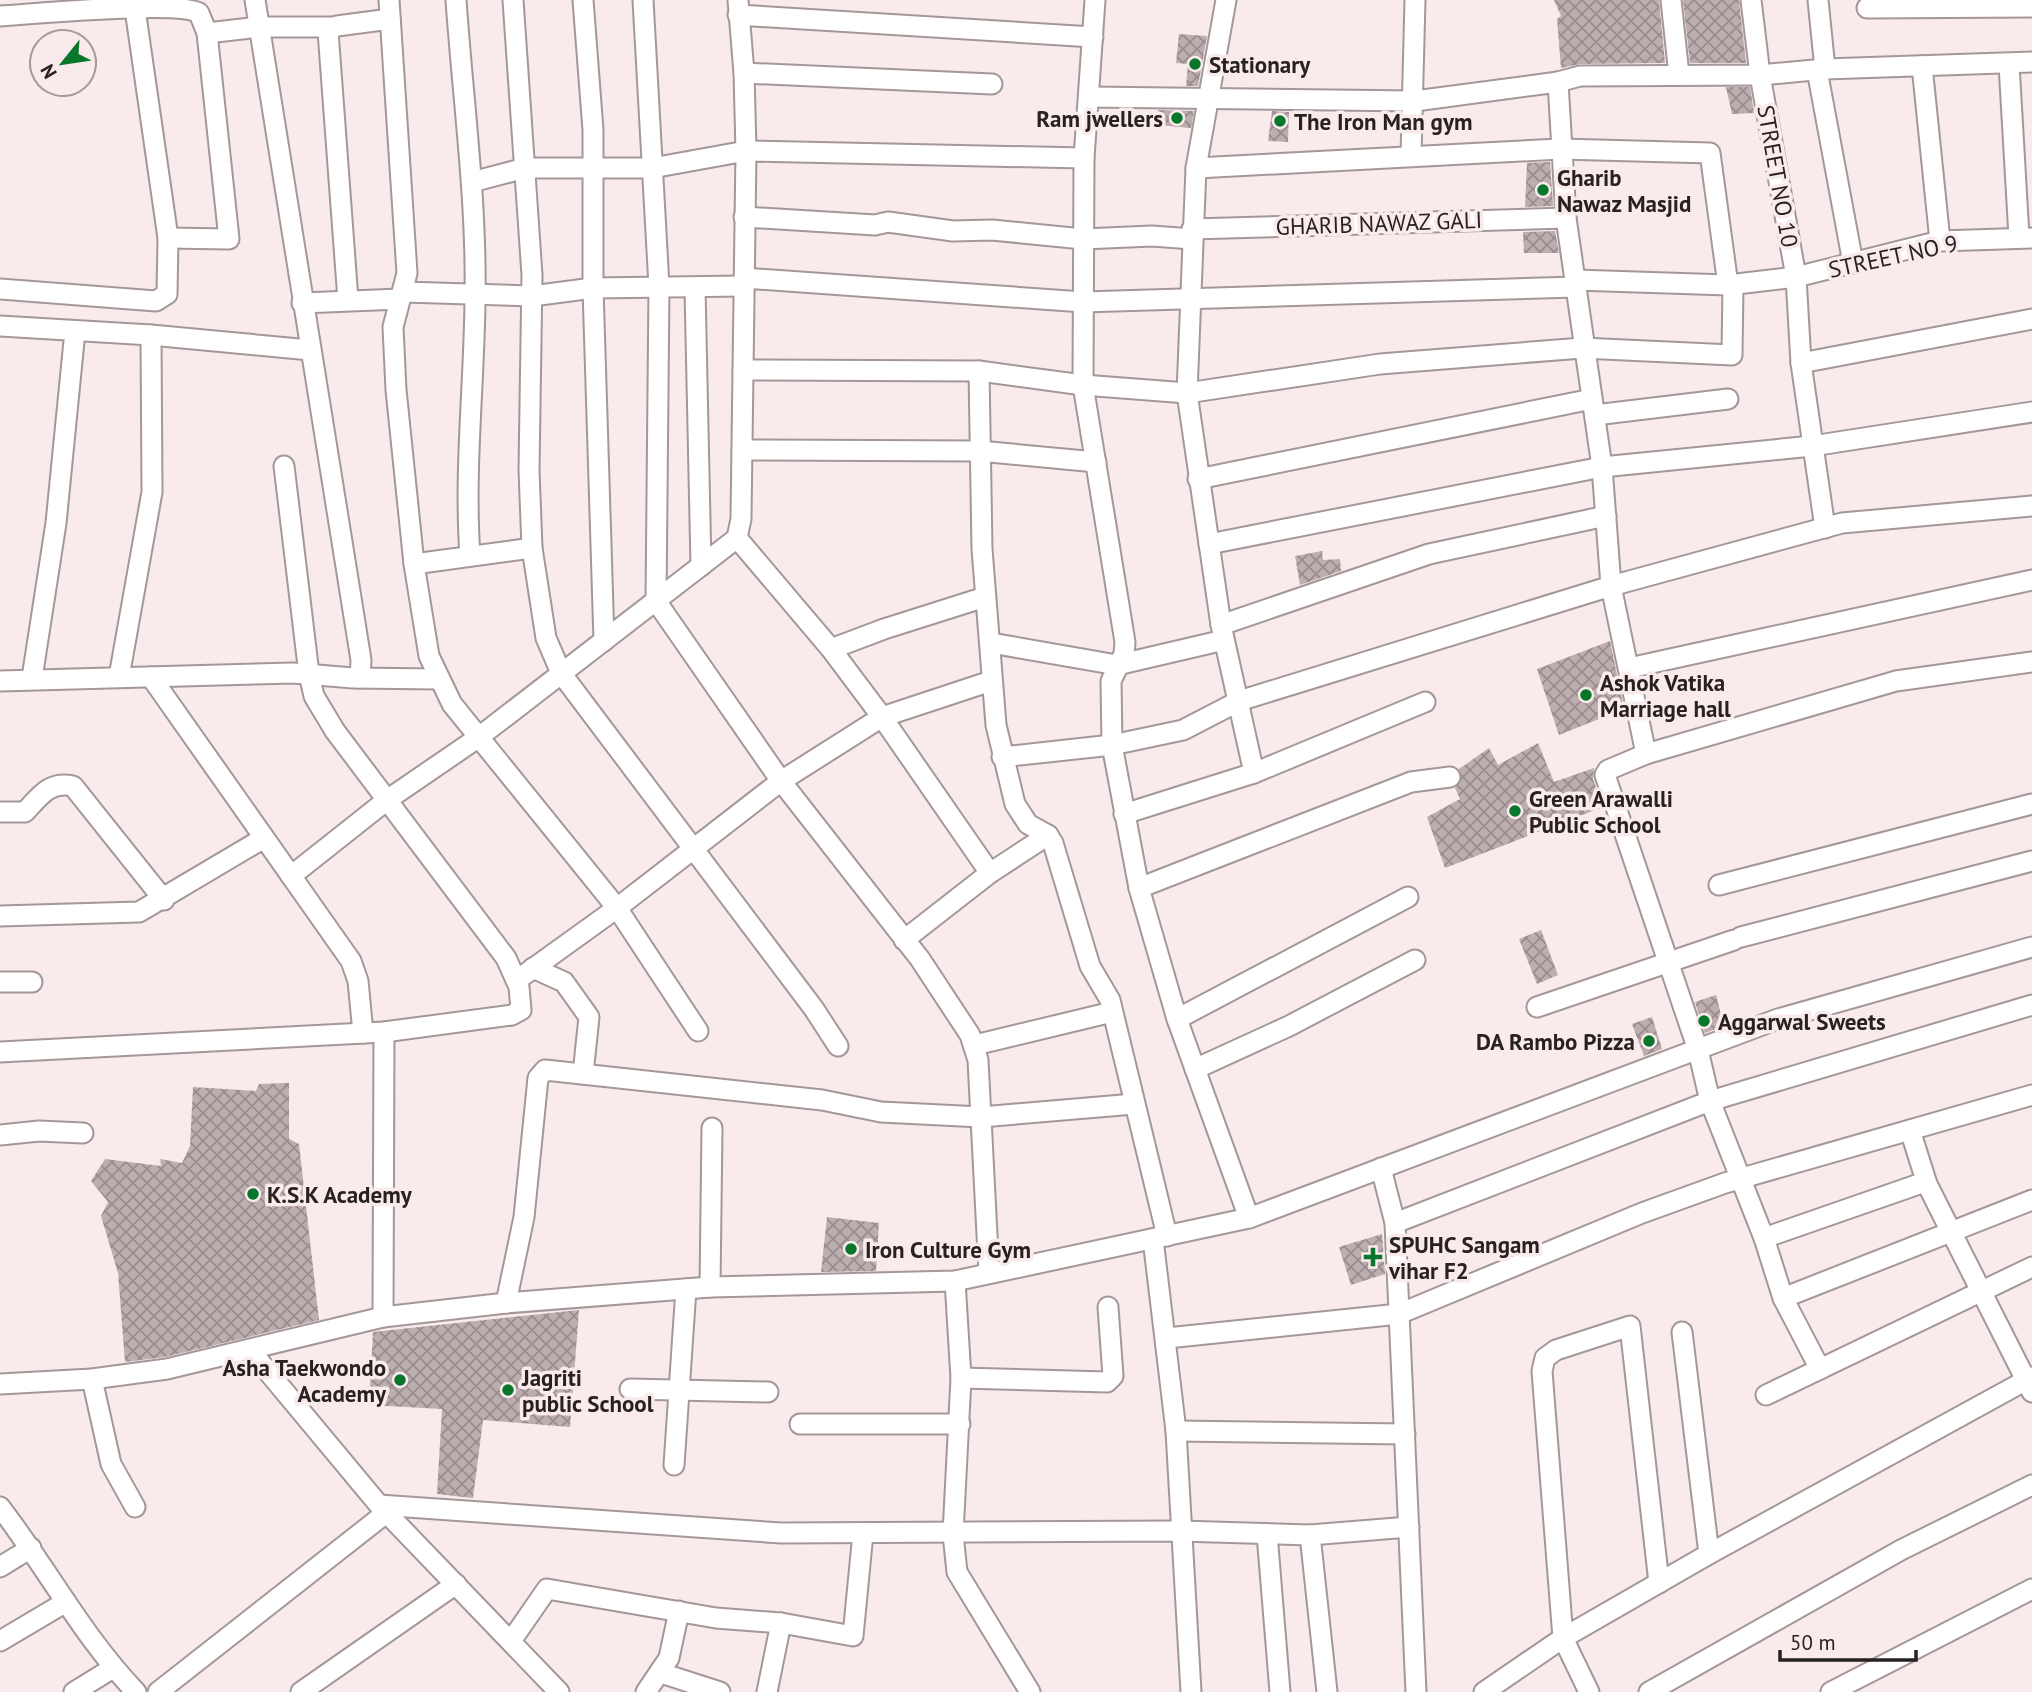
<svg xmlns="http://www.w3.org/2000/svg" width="2032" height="1692" font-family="'PT Sans',sans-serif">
<defs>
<pattern id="building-cross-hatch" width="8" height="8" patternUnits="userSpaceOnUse" patternTransform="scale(1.75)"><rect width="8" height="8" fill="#bcadaf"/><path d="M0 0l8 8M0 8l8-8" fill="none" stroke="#998c8e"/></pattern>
</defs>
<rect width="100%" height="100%" fill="#f9eaeb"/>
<g fill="url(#building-cross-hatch)">
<path d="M1554,0H1659L1665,63L1580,64L1561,68L1557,19L1561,16Z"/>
<path d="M1683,0H1739L1746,63H1690Z"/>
<path d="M1179,34L1207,36L1198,86H1186L1188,64L1176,63Z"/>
<path d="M1726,87H1750L1754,113L1732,114Z"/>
<path d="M1158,110L1194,111L1191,128L1158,125Z"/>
<path d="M1272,111L1289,112L1288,142L1268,141Z"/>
<path d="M1550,162L1553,206L1525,207L1527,163Z"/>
<path d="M1555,231L1559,253H1524L1523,232Z"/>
<path d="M1322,551L1323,560L1340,559L1341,571L1300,585L1295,556Z"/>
<path d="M1610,641L1624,709L1559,735L1537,669Z"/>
<path d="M1538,743L1554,782L1594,768L1593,779L1603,807L1445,868L1427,817L1460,799L1455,788L1461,781L1459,769L1489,748L1498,765Z"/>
<path d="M1541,930L1558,975L1537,984L1519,939Z"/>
<path d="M1716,995L1724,1026L1705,1033L1695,1002Z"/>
<path d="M1652,1017L1662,1049L1644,1056L1632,1024Z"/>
<path d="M289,1083V1139L299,1144L319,1320L165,1357L125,1362L118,1273L101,1216L108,1202L91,1181L105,1159L161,1166L160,1159L182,1163L190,1146L193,1087L256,1091L259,1084Z"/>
<path d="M827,1217L879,1223L876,1271L821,1272Z"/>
<path d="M1382,1234L1385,1274L1351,1285L1339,1247Z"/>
<path d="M579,1310L570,1427L483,1420L473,1498L437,1494L442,1409L369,1405L373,1332Z"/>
</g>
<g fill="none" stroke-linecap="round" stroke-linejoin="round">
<defs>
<g id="minor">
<path d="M255,0L361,660L360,678"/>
<path d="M389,0L407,273L393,327L396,390L414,564L429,656L452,704L617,908L698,1031"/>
<path d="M456,0C463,101 477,200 475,302C474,387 464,471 470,556"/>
<path d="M513,0L532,275L529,470L532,548L546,638L561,673L814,1009L838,1046"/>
<path d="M583,0L593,130V288L604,641"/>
<path d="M643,0L659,286L656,601L781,781L920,959L970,1035L978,1060L989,1273"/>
<path d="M1226,0L1196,168L1187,393L1083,385L1125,642L1124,654L1111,681L1112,745L1139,888L1177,1019L1249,1218"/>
<path d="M1671,0L1679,75"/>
<path d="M1751,0L1760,75L1796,277L1801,363L1825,528"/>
<path d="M1818,0L1825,69"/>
<path d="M1867,8L2032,7"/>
<path d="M738,15L1093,37"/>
<path d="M0,16C34,14 177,0 199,13L207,33L229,239L168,238"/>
<path d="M207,33L259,27H332"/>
<path d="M2009,64L2019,237"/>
<path d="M1922,66L1940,241"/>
<path d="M1817,70L1853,263"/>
<path d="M744,73L992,84"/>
<path d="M1089,97L1415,101L1558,82"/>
<path d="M1411,155L1415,0"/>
<path d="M1196,168L1560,149L1710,153L1728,285"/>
<path d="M472,182L525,168H652L746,151L1084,158"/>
<path d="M744,217L875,225L888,222L953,231L992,230L1083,239L1152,236L1192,239"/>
<path d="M1192,229L1566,218"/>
<path d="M744,278L1083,302L1576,287"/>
<path d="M1575,280L1728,285L1796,277L1940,241L2032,238"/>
<path d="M0,289L156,301L167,294L168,238L135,9"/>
<path d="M695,289L701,566"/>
<path d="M404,292L532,296L593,288L743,286"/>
<path d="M348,300L328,31L337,26L390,19"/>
<path d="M302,303L400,299"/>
<path d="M0,326L151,335L310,350"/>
<path d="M1801,363L2032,319"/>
<path d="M743,370L979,371L1083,385L1084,158L1095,0"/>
<path d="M979,371L982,549L996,725L1015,804L1028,824L1048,835L1053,843L1090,966L1110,1000L1167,1236"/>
<path d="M1595,415L1728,399"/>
<path d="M742,450L979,451L1096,462"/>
<path d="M1198,479L1592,399"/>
<path d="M737,538L831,649L882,717L990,873"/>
<path d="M1209,544L1602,467L1812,446L2032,412"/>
<path d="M414,564L532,548"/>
<path d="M1221,625L1429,554L1606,516"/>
<path d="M991,643L1117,665L1224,640"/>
<path d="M831,649L884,629L985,597"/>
<path d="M1629,668L2032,580"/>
<path d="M119,677L152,492L151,335"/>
<path d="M151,677L351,961L358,981L363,1033"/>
<path d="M32,678L56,523L75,331"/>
<path d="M0,681L293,673L353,678L439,679"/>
<path d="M1646,754L1611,586L1602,467L1566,218L1558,82L1580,76L1760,75L1825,69L2032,62"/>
<path d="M1002,757L1112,745L1183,730L1239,701L1611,586L1842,523L2032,506"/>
<path d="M1254,773L1221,625L1187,393L1380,364L1582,348L1732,355L1733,284"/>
<path d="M0,812H25C40,796 49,781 73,786L164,900"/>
<path d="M1124,814L1254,773L1425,702"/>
<path d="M291,876L387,800L479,737L737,538L741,519L746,151L744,73L738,0"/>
<path d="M1719,885L2032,804"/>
<path d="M1139,888L1411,782L1450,777"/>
<path d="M0,916L139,912L264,838"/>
<path d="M1741,937L2032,861"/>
<path d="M904,940L990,873L1048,835"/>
<path d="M533,968L564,982L589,1017L583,1074"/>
<path d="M517,980L617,908L781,781L882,717L991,681"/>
<path d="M0,982H32"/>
<path d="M1537,1007L1734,940"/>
<path d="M1177,1019L1408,897"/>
<path d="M975,1045L1112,1012"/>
<path d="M0,1052L384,1032L512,1015L521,1010L519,987L506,958L335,731L314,696L309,674L284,466"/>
<path d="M1195,1069L1289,1026L1415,960"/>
<path d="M1910,1130L1927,1184"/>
<path d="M0,1135L39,1131L83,1133"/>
<path d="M1381,1168L1395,1223"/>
<path d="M1764,1238L1922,1183L1927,1184L2032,1392"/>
<path d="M1153,1239L1176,1431L1191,1692"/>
<path d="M955,1281L961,1378L953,1534L957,1572L1030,1692"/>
<path d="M710,1287L712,1128"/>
<path d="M1783,1298L1764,1238L1710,1101L1698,1050L1605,775L1608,770L1646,754L1896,681L2032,662"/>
<path d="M506,1303L524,1217L538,1078L545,1070L822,1100L881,1112L981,1117L1134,1104"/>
<path d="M383,1317L384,1032"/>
<path d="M1682,1332L1709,1554"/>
<path d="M1167,1338L1399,1314L1642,1213L1725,1183L2032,1095"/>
<path d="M250,1350L379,1505L559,1692"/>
<path d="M1820,1369L1783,1298L2032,1200"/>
<path d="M961,1378L1107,1382L1113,1376L1108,1307"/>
<path d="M92,1379L111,1464L135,1507"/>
<path d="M0,1384L92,1379L167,1369L383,1317L506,1303L710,1287L955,1281L1249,1218L1778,1019L2032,947"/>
<path d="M630,1389L768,1392"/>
<path d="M1766,1395L2032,1267"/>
<path d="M800,1424H960"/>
<path d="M1176,1431L1405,1434"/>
<path d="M674,1465L686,1289"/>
<path d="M379,1505L781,1533L1180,1531L1310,1535L1409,1527"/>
<path d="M0,1507C47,1568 83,1637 136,1692"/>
<path d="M1267,1534L1280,1692"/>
<path d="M1310,1535L1327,1692"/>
<path d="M0,1567L31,1548"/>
<path d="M0,1641L66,1602"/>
<path d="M511,1641L547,1589L716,1618L781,1623L853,1636L863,1533"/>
<path d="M661,1673L720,1692"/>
<path d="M74,1692L113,1668"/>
<path d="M158,1692L386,1513"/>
<path d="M301,1692L456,1584"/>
<path d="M646,1692L669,1658L679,1611"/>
<path d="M767,1692L781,1623"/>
<path d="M1416,1692L1395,1223L1710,1101L2032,1005"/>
<path d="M1484,1692L1563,1638L1709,1554L2032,1377"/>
<path d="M1589,1692L1563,1638L1542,1371L1545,1358L1556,1350L1630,1326L1659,1583"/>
<path d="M1649,1692L1901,1550L2032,1485"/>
<path d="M1831,1692L2032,1589"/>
</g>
</defs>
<use href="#minor" stroke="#a59798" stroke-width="23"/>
<use href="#minor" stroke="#fff" stroke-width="19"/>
</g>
<g fill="#08772c" stroke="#f9eaeb" stroke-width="2.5">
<circle cx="1195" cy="64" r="7"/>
<circle cx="1177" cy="118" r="7"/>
<circle cx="1280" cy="121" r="7"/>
<circle cx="1543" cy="190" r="7"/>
<circle cx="1586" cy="695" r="7"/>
<circle cx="1515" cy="811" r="7"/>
<circle cx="1704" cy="1021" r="7"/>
<circle cx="1649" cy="1041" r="7"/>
<circle cx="253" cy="1194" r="7"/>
<circle cx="851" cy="1249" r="7"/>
<path d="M1369.5 1246.5h7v7h7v7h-7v7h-7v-7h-7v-7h7z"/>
<circle cx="400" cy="1380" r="7"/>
<circle cx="508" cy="1390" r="7"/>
</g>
<g text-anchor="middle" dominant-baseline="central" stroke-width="7" stroke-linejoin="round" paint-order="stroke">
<g font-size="23" font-weight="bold" fill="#272122" stroke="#f9eaeb" text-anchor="start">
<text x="1209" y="64">Stationary</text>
<text x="1163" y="118" text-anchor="end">Ram jwellers</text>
<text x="1294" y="121">The Iron Man gym</text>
<text x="1557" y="177">Gharib<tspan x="1557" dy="26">Nawaz Masjid</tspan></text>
<text x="1600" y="682">Ashok Vatika<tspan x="1600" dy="26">Marriage hall</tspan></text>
<text x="1529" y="798">Green Arawalli<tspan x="1529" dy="26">Public School</tspan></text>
<text x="1718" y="1021">Aggarwal Sweets</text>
<text x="1635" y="1041" text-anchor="end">DA Rambo Pizza</text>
<text x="267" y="1194">K.S.K Academy</text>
<text x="1389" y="1244">SPUHC Sangam<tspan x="1389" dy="26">vihar F2</tspan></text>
<text x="865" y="1249">Iron Culture Gym</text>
<text x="386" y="1367" text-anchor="end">Asha Taekwondo<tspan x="386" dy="26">Academy</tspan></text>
<text x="522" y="1377">Jagriti<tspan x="522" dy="26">public School</tspan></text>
</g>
<g font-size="23" fill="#272122" stroke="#f9eaeb">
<text transform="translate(1778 176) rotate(80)">STREET NO 10</text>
<text transform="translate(1379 223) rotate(-2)">GHARIB NAWAZ GALI</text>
<text transform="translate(1893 256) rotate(-12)">STREET NO 9</text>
</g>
</g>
<g transform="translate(63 63) rotate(240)"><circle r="33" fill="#f9eaeb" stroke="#a59a9b" stroke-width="2"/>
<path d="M0-5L12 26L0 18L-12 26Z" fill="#08772c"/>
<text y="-10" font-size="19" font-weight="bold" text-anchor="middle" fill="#272122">N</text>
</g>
<path d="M1780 1650v10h136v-10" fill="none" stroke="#272122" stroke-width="3.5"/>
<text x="1790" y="1650" font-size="21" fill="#272122" stroke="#f9eaeb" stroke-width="5" paint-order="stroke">50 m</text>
</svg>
